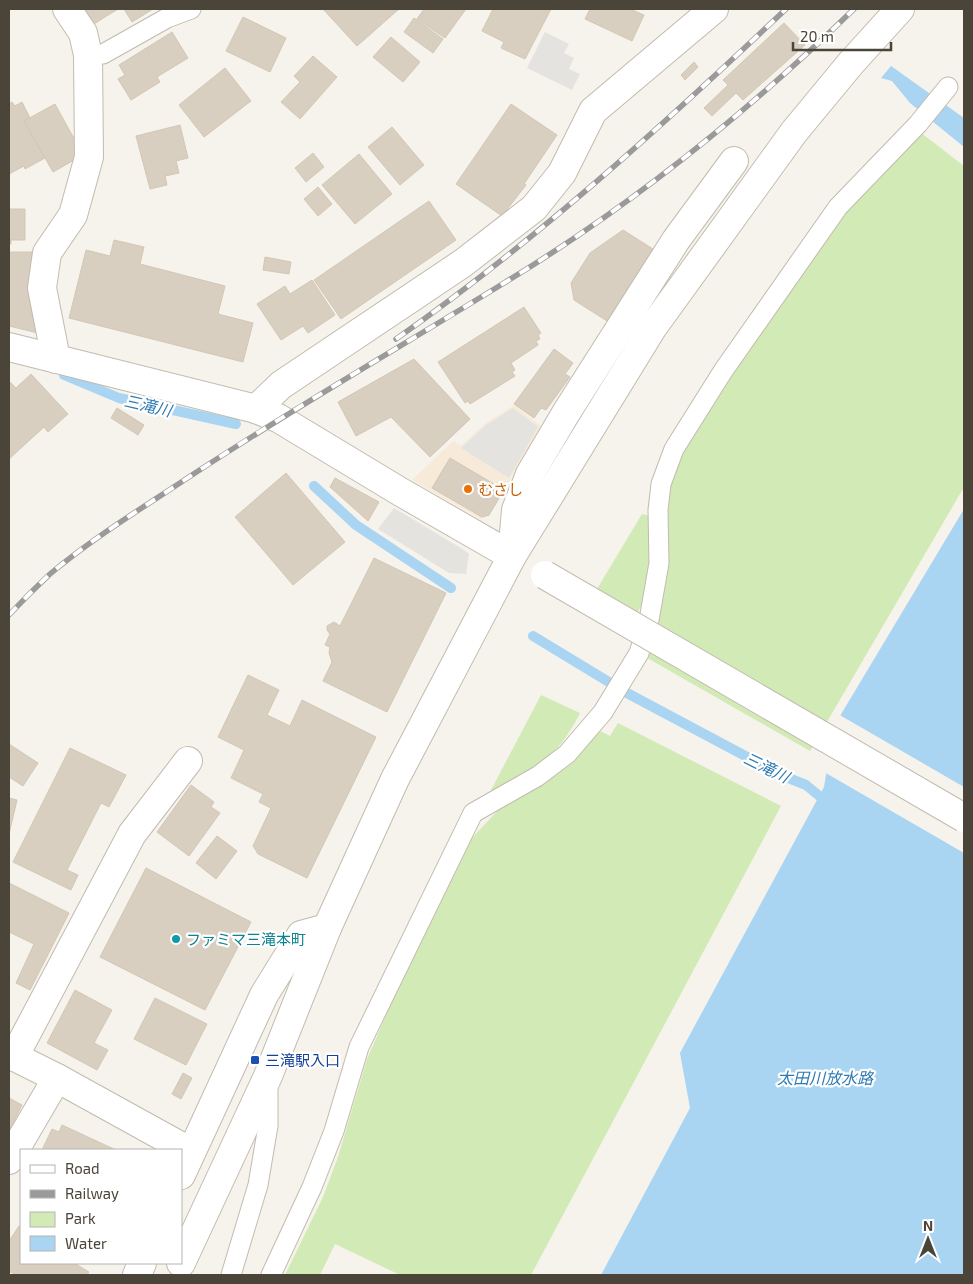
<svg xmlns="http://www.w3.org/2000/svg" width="973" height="1284" font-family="'Exo 2','Noto Sans JP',sans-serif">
<rect width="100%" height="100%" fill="#f6f3ec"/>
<path fill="#f7ead8" d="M514,405L541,426L489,516L481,519L412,480L453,441L461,446L485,424Z"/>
<g fill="#d2eab5">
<path d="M920,132L964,166V487L810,751L642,655L667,527L669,490L684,452L742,360L851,201Z"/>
<path d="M642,514L650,516L653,556L647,595L626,634L585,609Z"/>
<path d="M541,695L580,713C558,756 537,770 497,793L491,790Z"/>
<path d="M618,723L781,806L531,1275H400L335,1244L320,1275H285L323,1197L338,1157L367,1059L408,965L470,840L501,807L569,764L600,731L610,736Z"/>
</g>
<g fill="#e5e3e0">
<path d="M545,32L569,44L564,53L574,58L569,69L580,74L572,90L527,68Z"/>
<path d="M513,408L538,427L509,478L461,448L486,425Z"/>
<path d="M394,508L464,550L469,554L466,574L449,573L378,529Z"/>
</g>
<g fill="#a9d4f2">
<path d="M891,66L964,118V147L910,103L892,81L881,78Z"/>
<path d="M964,509V1275H601L690,1108L680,1053L824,787L834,726Z"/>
</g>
<path fill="#f6f3ec" d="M838,714L964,787V853L824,772L831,725Z"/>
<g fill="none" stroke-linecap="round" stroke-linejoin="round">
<g stroke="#a9d4f2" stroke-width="10">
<path d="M64,375L119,398L236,424"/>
<path d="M314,486L356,525L451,588"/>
<path d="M533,636L627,693L781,775L806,785L829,804"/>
</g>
</g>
<g fill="#d8cfc1" stroke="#d3c7b4">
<path d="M77,9H118L89,27Z"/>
<path d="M124,9H153L132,22Z"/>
<path d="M323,9H399L357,46Z"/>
<path d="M424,9H466L445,38L417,19Z"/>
<path d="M493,9H551L525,59L501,48L504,42L482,31Z"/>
<path d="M590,9H630L644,15L632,41L585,19Z"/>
<path d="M243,17L286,38L270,72L226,51Z"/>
<path d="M414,18L443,39L433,53L404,32Z"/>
<path d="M784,23L805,45L743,100L736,93L712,116L704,108L728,85L723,80Z"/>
<path d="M172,32L188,58L157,77L160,82L131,100L118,79L125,75L119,65Z"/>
<path d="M391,37L420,62L403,82L373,57Z"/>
<path d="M313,56L337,77L300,119L281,102L300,82L294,76Z"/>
<path d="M694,62L698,67L685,80L681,75Z"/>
<path d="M225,68L251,101L204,137L179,105Z"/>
<path d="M12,102L15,106L22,102L30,118L24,121L45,158L25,169L24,166L9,174V104Z"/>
<path d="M55,104L83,155L53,172L24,121Z"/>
<path d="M511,104L557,135L524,184L526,185L502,216L456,184Z"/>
<path d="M180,125L188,158L176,161L179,173L165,176L167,185L150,189L136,136Z"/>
<path d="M392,127L424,165L400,185L368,147Z"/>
<path d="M313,153L324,167L306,182L295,168Z"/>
<path d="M359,154L392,194L355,224L322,185Z"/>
<path d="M318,187L332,204L318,216L304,199Z"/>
<path d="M429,201L456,240L341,319L314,280Z"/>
<path d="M9,209H25V240H11V244H9Z"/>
<path d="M623,230L653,249L607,321L574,300L571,283L590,253Z"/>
<path d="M114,240L144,247L140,264L225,286L218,314L253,323L243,362L69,318L86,250L110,256Z"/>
<path d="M9,252H36L42,334L9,326Z"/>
<path d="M265,257L291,262L289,274L263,270Z"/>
<path d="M312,280L335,315L308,333L303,326L281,340L257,304L285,286L290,294Z"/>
<path d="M524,307L541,333L538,335L540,339L536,341L538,345L511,363L515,370L512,372L515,376L470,404L468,401L465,403L438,362Z"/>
<path d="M554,349L573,363L565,374L570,377L546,410L541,408L534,418L514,404Z"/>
<path d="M414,359L470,419L430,457L391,417L356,436L338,402Z"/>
<path d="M31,374L68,414L48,432L44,427L9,459V381L16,388Z"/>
<path d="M117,408L144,425L138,435L111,418Z"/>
<path d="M450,458L504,490L489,515L482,517L432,488Z"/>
<path d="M286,473L345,542L293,585L235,517Z"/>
<path d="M335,478L379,502L368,521L330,487Z"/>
<path d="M374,558L446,593L387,712L323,681L332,662L329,653L330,647L325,645L330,634L327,630V626L334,622L340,626Z"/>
<path d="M248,675L279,690L267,715L290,726L302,700L376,737L307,878L258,854L253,846L271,808L259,802L263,794L231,778L244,750L218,737Z"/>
<path d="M9,744L38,763L23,786L9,777Z"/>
<path d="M70,748L126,775L109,807L101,803L67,870L78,875L71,890L13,862Z"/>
<path d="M191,785L214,802L211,807L220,813L189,856L157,832Z"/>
<path d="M9,798L17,800L9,834Z"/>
<path d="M217,836L237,851L216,879L196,863Z"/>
<path d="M146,868L251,922L205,1010L100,957Z"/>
<path d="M9,883L69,913L30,990L16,983L34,944L9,932Z"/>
<path d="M75,990L112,1010L94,1043L108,1050L97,1070L47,1043Z"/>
<path d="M155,998L207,1024L186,1065L134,1039Z"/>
<path d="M183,1073L192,1078L181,1099L172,1094Z"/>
<path d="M9,1098L22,1105L9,1131Z"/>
<path d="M62,1125L116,1150H42L52,1129L59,1132Z"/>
<path d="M19,1226L21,1228V1263H74L89,1272L87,1275H16L9,1271V1241Z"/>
</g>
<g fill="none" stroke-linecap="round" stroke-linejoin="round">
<defs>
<g id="service">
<path d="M88,55L103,54L167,18L191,9"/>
<path d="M231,1275L258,1185L268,1126V1085"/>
<path d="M271,1275L312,1187L334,1131L359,1047L473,813L538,776L567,754L603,712L639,653L649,620L659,563L658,510L661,484L674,449L723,371L838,207L918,124L948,87"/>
</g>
<g id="minor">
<path d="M9,347L256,409L278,418L399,491L512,556L516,510L530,474L566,413L676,240L734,161"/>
<path d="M56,359L42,288L47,253L73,215L89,157L88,55L83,33L67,9"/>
<path d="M256,409L281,385L463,263L534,208L562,173L593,111L714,9"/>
<path d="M9,1054L57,1078L191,1152"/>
<path d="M14,1057L132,834L188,761"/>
<path d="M9,1160L57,1078"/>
<path d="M181,1175L264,995L301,935L327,928"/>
<path d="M137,1275L142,1263"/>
</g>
<path id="tertiary" d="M181,1263L268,1076L327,928L395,779L512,556L653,327L794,132L851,63L900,9"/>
</defs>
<use href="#service" stroke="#c2bbae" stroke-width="21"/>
<use href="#minor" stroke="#c2bbae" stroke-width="30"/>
<use href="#tertiary" stroke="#c2bbae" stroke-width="30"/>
<use href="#service" stroke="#fff" stroke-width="19"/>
<use href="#minor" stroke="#fff" stroke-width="28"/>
<use href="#tertiary" stroke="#fff" stroke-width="28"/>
<defs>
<g id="rail">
<path d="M396,339C536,241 662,126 786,9"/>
<path d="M9,615C22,601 36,587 50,574C94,537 144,507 192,475C294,408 400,347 504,283C631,206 748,112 854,9"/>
</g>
</defs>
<use href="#rail" stroke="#9a9a9a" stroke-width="5.5"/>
<use href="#rail" stroke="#fff" stroke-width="4" stroke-dasharray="11" stroke-linecap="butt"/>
<defs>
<path id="tertiary-bridge" d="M545,575L964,818"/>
</defs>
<use href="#tertiary-bridge" stroke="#c2bbae" stroke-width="30" stroke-linecap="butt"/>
<use href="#tertiary-bridge" stroke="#fff" stroke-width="28"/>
</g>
<circle fill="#e8710a" stroke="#fff" stroke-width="2" cx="468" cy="489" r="5"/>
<circle fill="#0f9aa8" stroke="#fff" stroke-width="2" cx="176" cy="939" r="5"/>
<rect fill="#1a4fb4" stroke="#fff" stroke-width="2" x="250" y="1055" width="10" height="10" rx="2.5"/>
<g text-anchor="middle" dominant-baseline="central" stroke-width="4.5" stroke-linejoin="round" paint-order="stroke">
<g font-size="15" fill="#c56008" stroke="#fff" text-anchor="start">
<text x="478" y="489">むさし</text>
</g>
<g font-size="15" fill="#0d838f" stroke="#fff" text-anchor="start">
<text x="186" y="939">ファミマ三滝本町</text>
</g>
<g font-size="15" fill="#164399" stroke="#fff" text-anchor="start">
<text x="265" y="1060">三滝駅入口</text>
</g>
<g font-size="16" font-style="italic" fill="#2e7ab2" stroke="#fff">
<text transform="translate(148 405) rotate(13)">三滝川</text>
<text transform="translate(767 767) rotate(26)">三滝川</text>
<text x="825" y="1077">太田川放水路</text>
</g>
</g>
<rect width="973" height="1284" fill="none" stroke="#4b4439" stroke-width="20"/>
<rect x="20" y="1149" width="162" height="115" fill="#ffffff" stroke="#b7b4b0"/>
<rect x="30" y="1165" width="25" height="8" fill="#ffffff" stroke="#b7b4b0"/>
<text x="65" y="1174" font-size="15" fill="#4b4439">Road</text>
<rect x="30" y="1190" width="25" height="8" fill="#9a9a9a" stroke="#b7b4b0"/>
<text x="65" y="1199" font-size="15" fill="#4b4439">Railway</text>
<rect x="30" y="1212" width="25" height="15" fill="#d2eab5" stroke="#b7b4b0"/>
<text x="65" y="1224" font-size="15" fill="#4b4439">Park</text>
<rect x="30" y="1236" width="25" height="15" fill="#a9d4f2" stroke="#b7b4b0"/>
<text x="65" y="1249" font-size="15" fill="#4b4439">Water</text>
<g transform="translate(928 1239)" stroke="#ffffff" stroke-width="4" paint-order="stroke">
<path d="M0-4L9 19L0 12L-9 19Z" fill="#4b4439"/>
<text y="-8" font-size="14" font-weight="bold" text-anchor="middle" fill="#4b4439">N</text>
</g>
<path d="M793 42v8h98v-8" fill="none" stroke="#4b4439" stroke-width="2.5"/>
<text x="800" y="42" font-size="15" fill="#4b4439" stroke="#ffffff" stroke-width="4" paint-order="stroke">20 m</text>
</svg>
